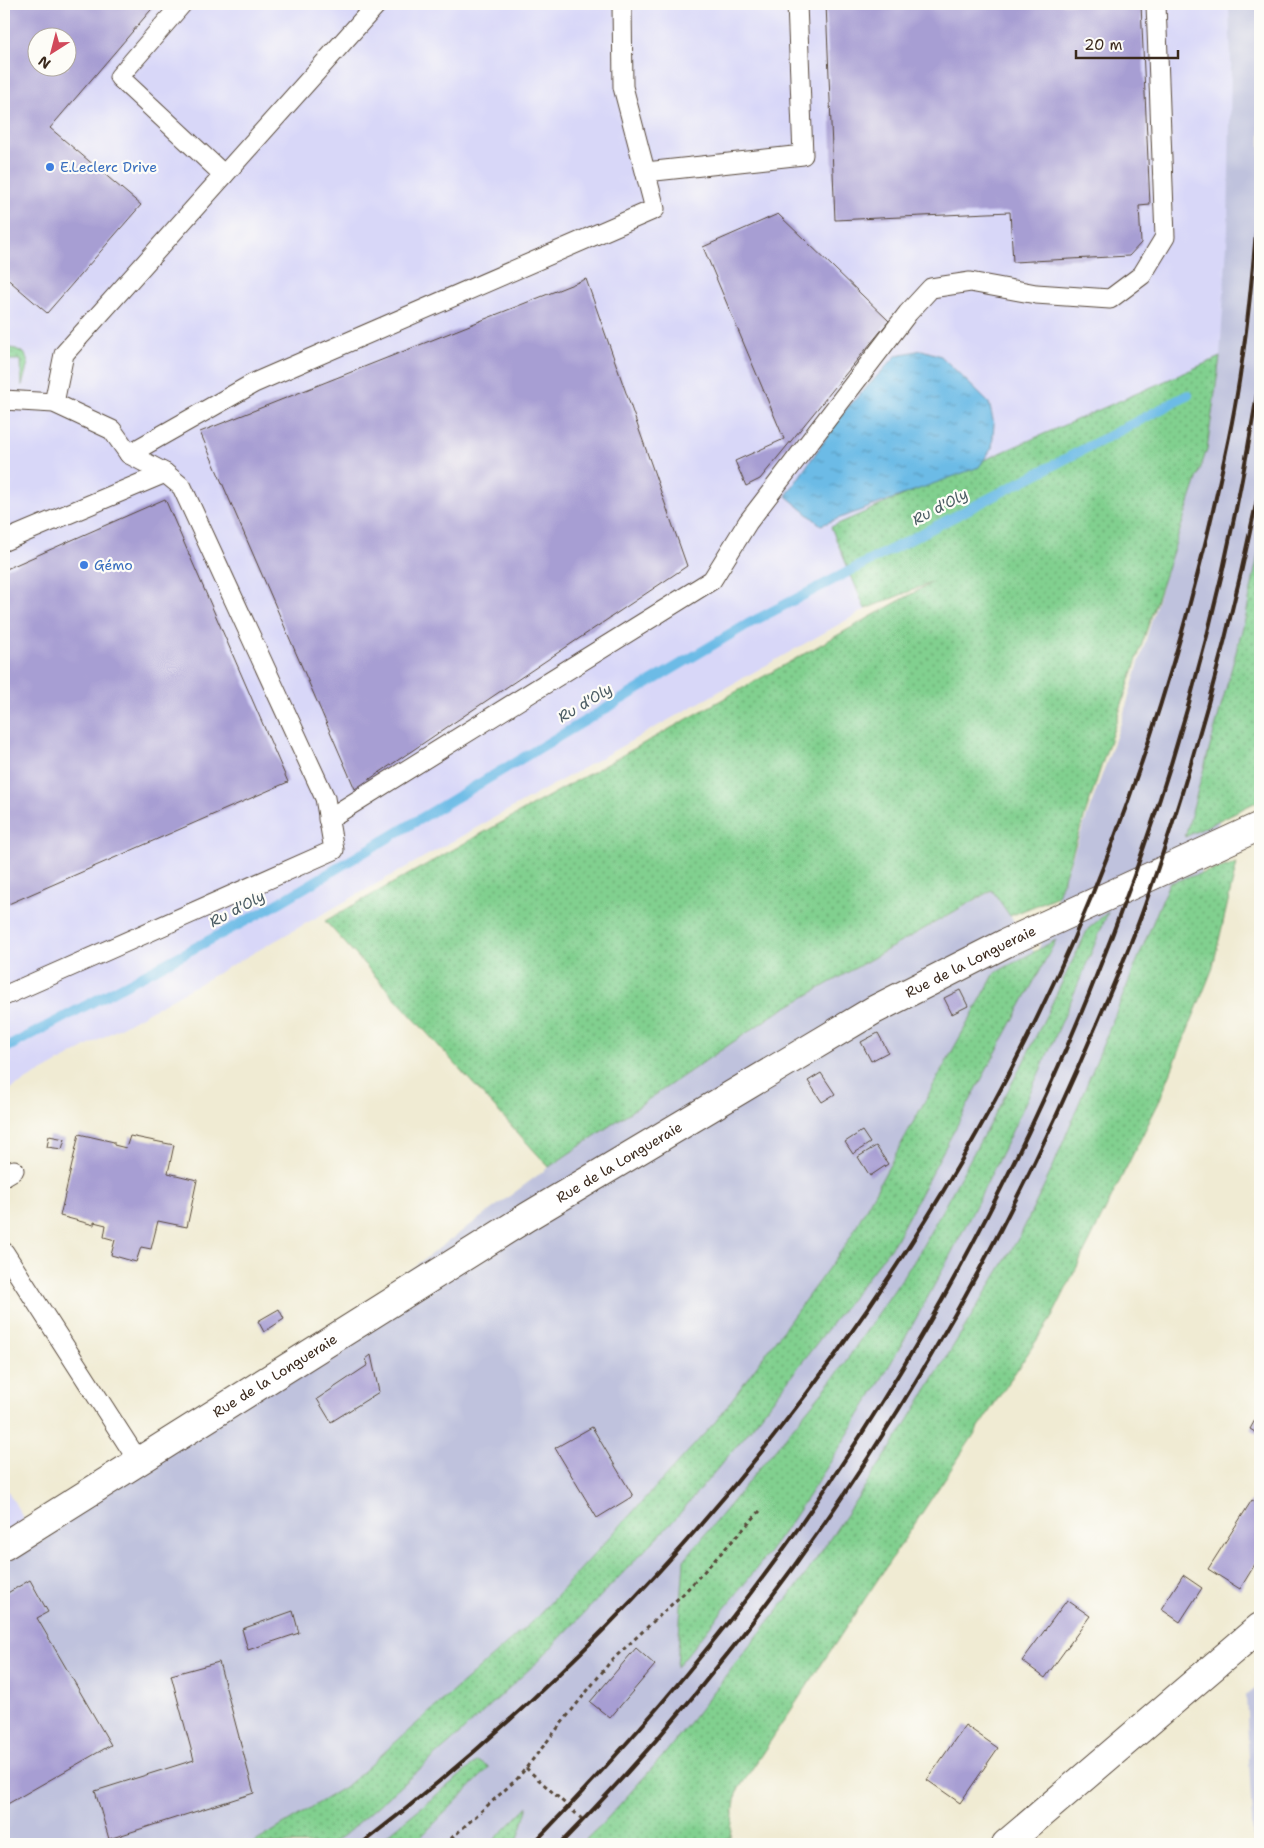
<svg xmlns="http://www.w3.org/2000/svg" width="1264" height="1848" font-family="'Shantell Sans',sans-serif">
<defs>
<pattern id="grass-dots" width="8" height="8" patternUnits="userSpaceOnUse" patternTransform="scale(1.25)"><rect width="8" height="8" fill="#81d08f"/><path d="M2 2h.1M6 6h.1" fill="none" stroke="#6ba974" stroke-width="1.8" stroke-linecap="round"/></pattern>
<pattern id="water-ripples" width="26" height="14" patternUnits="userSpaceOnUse" patternTransform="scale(1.25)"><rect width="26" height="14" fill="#6cbbe6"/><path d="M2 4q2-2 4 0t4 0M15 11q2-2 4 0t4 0" fill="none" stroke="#5a98ba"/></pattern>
</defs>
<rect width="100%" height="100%" fill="#fdfcf7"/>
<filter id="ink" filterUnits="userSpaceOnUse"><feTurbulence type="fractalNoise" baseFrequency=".02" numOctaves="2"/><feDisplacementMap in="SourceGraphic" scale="10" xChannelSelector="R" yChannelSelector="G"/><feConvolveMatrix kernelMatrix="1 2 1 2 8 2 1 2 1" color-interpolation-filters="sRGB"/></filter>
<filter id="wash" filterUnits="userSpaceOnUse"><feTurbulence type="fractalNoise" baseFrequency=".0096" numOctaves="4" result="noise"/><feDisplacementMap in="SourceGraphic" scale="20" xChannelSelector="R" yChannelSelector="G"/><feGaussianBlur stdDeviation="1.12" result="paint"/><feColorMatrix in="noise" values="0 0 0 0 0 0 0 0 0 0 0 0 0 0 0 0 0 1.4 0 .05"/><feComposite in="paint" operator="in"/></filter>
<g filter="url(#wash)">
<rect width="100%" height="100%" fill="#f0ebd3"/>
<g fill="#d8d7f8" fill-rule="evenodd">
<path d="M4,4H1260V388L4,1093ZM38,38H68V68H38Z"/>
<path d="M4,1484L38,1544L4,1563Z"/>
</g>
<g fill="#bfc2dd">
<path d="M1229,4H1260V691L1236,776L1100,1141L636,1844H4V1563L38,1544L549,1167L773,1015L993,890L1036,955L1121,723L1190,492L1220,357L1228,228L1231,66Z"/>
<path d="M1260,1684V1844H1253L1246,1695Z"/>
</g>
<g fill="url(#grass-dots)" stroke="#5e7d56">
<path d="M4,347L16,349L25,354L28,363L22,386L21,360H4Z"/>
<path d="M1220,357L1207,449L1058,896L1010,916L992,890L773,1015L549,1167L325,921L933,582L865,609L831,527Z"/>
<path d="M1260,544V800L1185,837L1246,616Z"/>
<path d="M1237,863L1212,970L1158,1104L1052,1317L736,1793L729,1844H581L604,1822L663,1756L807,1573L902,1431L1021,1234L1053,1167L1169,883Z"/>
<path d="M1108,912C1020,1128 917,1340 783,1533C750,1579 712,1623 677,1667L684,1560L837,1374L916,1258L1023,1063L1088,929Z"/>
<path d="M1056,940L894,1243L745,1436L675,1519L537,1662L452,1741L341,1838L330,1844H252L345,1787L537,1617L716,1421L847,1243L995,973Z"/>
<path d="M478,1761L489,1768L414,1844H376Z"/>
<path d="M528,1806L518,1839L512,1844H490Z"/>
</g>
<path fill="url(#water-ripples)" stroke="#547282" d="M922,350L941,356L989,403L994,424L992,448L979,467L821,525L786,496L847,408L897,355Z"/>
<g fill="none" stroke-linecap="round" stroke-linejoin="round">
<path stroke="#6cbbe6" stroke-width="10" d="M4,1049L272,907L748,624L1188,395"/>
</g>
<g id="blocks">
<g fill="#a79ed3" fill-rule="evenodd">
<path d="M4,4H156L50,128L141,205L47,313L4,276ZM38,38H68V68H38Z"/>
<path d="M826,4H1141L1150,205L1139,206L1141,243L1129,256L1013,262L1010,212L835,220Z"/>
<path d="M778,214L889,321L760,479L746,486L735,461L784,439L703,247Z"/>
<path d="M586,279L687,566L355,789L200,432Z"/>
<path d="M165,499L288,782L4,906V570Z"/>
<path d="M960,990L968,1006L952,1014L944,998Z"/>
<path d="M878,1033L888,1052L871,1061L861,1042Z"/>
<path d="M821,1073L835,1094L822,1102L808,1081Z"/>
<path d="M862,1131L870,1143L853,1154L845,1142Z"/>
<path d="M79,1134L114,1142V1145L126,1148L130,1136L174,1145L168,1173L197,1180L187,1227L158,1221L151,1249L141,1247L136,1262L111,1255L115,1240L104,1237L106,1225L94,1222V1225L60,1216Z"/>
<path d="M49,1136L65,1139L62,1149L47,1147Z"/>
<path d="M876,1146L888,1164L870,1176L858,1157Z"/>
<path d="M279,1309L284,1319L264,1332L258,1321Z"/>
<path d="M371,1355L379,1392L331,1422L317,1399L368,1365L366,1359Z"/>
<path d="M1260,1411V1435L1250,1429Z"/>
<path d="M592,1427L633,1496L597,1518L555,1448Z"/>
<path d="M1252,1500L1260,1505V1556L1240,1589L1208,1569Z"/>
<path d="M1183,1575L1202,1588L1180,1622L1161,1609Z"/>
<path d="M30,1580L48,1612L37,1618L111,1745L4,1806V1595Z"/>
<path d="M1067,1600L1090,1616L1045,1678L1022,1661Z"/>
<path d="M293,1611L299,1633L248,1650L242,1629Z"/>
<path d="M636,1648L655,1665L610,1718L590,1702Z"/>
<path d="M219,1662L254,1793L109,1839L95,1791L194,1760L171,1675Z"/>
<path d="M965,1725L998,1748L960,1803L927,1780Z"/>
</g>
</g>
</g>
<g filter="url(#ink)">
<use href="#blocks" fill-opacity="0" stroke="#564739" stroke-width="1"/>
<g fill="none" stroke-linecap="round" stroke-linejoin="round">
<defs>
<g id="lane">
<path d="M182,4L119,77L224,175"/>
<path d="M646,172L803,155L797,4"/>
<path d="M4,400L54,403L112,430L129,454L165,473L182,487L325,798L334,850L4,996"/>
<path d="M54,403L64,354L377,4"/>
<path d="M129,454L254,383L655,209L623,87L622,4"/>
<path d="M4,541L165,473"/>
<path d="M328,819L712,580L748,522L908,313L931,288L970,282L1036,294L1110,299L1142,275L1165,237L1156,4"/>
<path d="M4,1176L14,1170"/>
<path d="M4,1252L139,1462"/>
</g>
<g id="street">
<path id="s1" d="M4,1546L527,1217L874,1010L1006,943L1260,826"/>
<path d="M1006,1844L1260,1627"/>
</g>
</defs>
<use href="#lane" stroke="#564739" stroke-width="21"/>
<use href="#street" stroke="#564739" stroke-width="30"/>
<g stroke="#564739" stroke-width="3" stroke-dasharray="4 4" stroke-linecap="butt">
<path d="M526,1768L583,1820"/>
<path d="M445,1844L518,1778L611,1661L684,1593L760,1511"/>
</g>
<use href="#lane" stroke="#fff" stroke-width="19"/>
<use href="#street" stroke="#fff" stroke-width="28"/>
<g stroke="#3b2a1e" stroke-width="4">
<path d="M361,1844C667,1610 918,1293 1073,940C1143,779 1194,609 1229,437C1246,355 1253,270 1260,185"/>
<path d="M533,1844C620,1754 703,1659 777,1558C1029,1210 1195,799 1260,375"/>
<path d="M560,1844C791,1609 971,1324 1098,1021C1114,983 1131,945 1145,905C1193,769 1231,627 1260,485"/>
</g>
</g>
</g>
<g fill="#3f7fe0" stroke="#fdfcf7" stroke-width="2">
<circle cx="50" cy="167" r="5"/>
<circle cx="84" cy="565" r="5"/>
</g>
<g text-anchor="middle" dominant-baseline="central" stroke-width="4.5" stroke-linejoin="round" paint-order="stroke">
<g font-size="14" fill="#366cbe" stroke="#fdfcf7" text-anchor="start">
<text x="60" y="167">E.Leclerc Drive</text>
<text x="94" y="565">Gémo</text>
</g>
<g font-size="14" fill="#3b2a1e" stroke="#fdfcf7">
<text stroke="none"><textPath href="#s1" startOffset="1130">Rue de la Longueraie</textPath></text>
<text stroke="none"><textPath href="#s1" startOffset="725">Rue de la Longueraie</textPath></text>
<text stroke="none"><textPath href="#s1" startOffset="320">Rue de la Longueraie</textPath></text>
</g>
<g font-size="15" font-style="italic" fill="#4c5d64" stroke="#fdfcf7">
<text transform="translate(940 507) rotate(-28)">Ru d'Oly</text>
<text transform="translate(585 703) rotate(-31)">Ru d'Oly</text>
<text transform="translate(237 909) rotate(-28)">Ru d'Oly</text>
</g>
</g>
<rect width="1264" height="1848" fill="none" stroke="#fdfcf7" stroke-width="20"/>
<g transform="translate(52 52) rotate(216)"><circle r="24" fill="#fdfcf7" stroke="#afa8a0"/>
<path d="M0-4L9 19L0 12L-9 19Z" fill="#d1495b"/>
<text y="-8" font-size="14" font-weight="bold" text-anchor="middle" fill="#3b2a1e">N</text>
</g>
<path d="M1076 50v8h102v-8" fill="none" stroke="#3b2a1e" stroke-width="2.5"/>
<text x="1084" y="50" font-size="15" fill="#3b2a1e" stroke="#fdfcf7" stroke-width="4" paint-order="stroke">20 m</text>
</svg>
